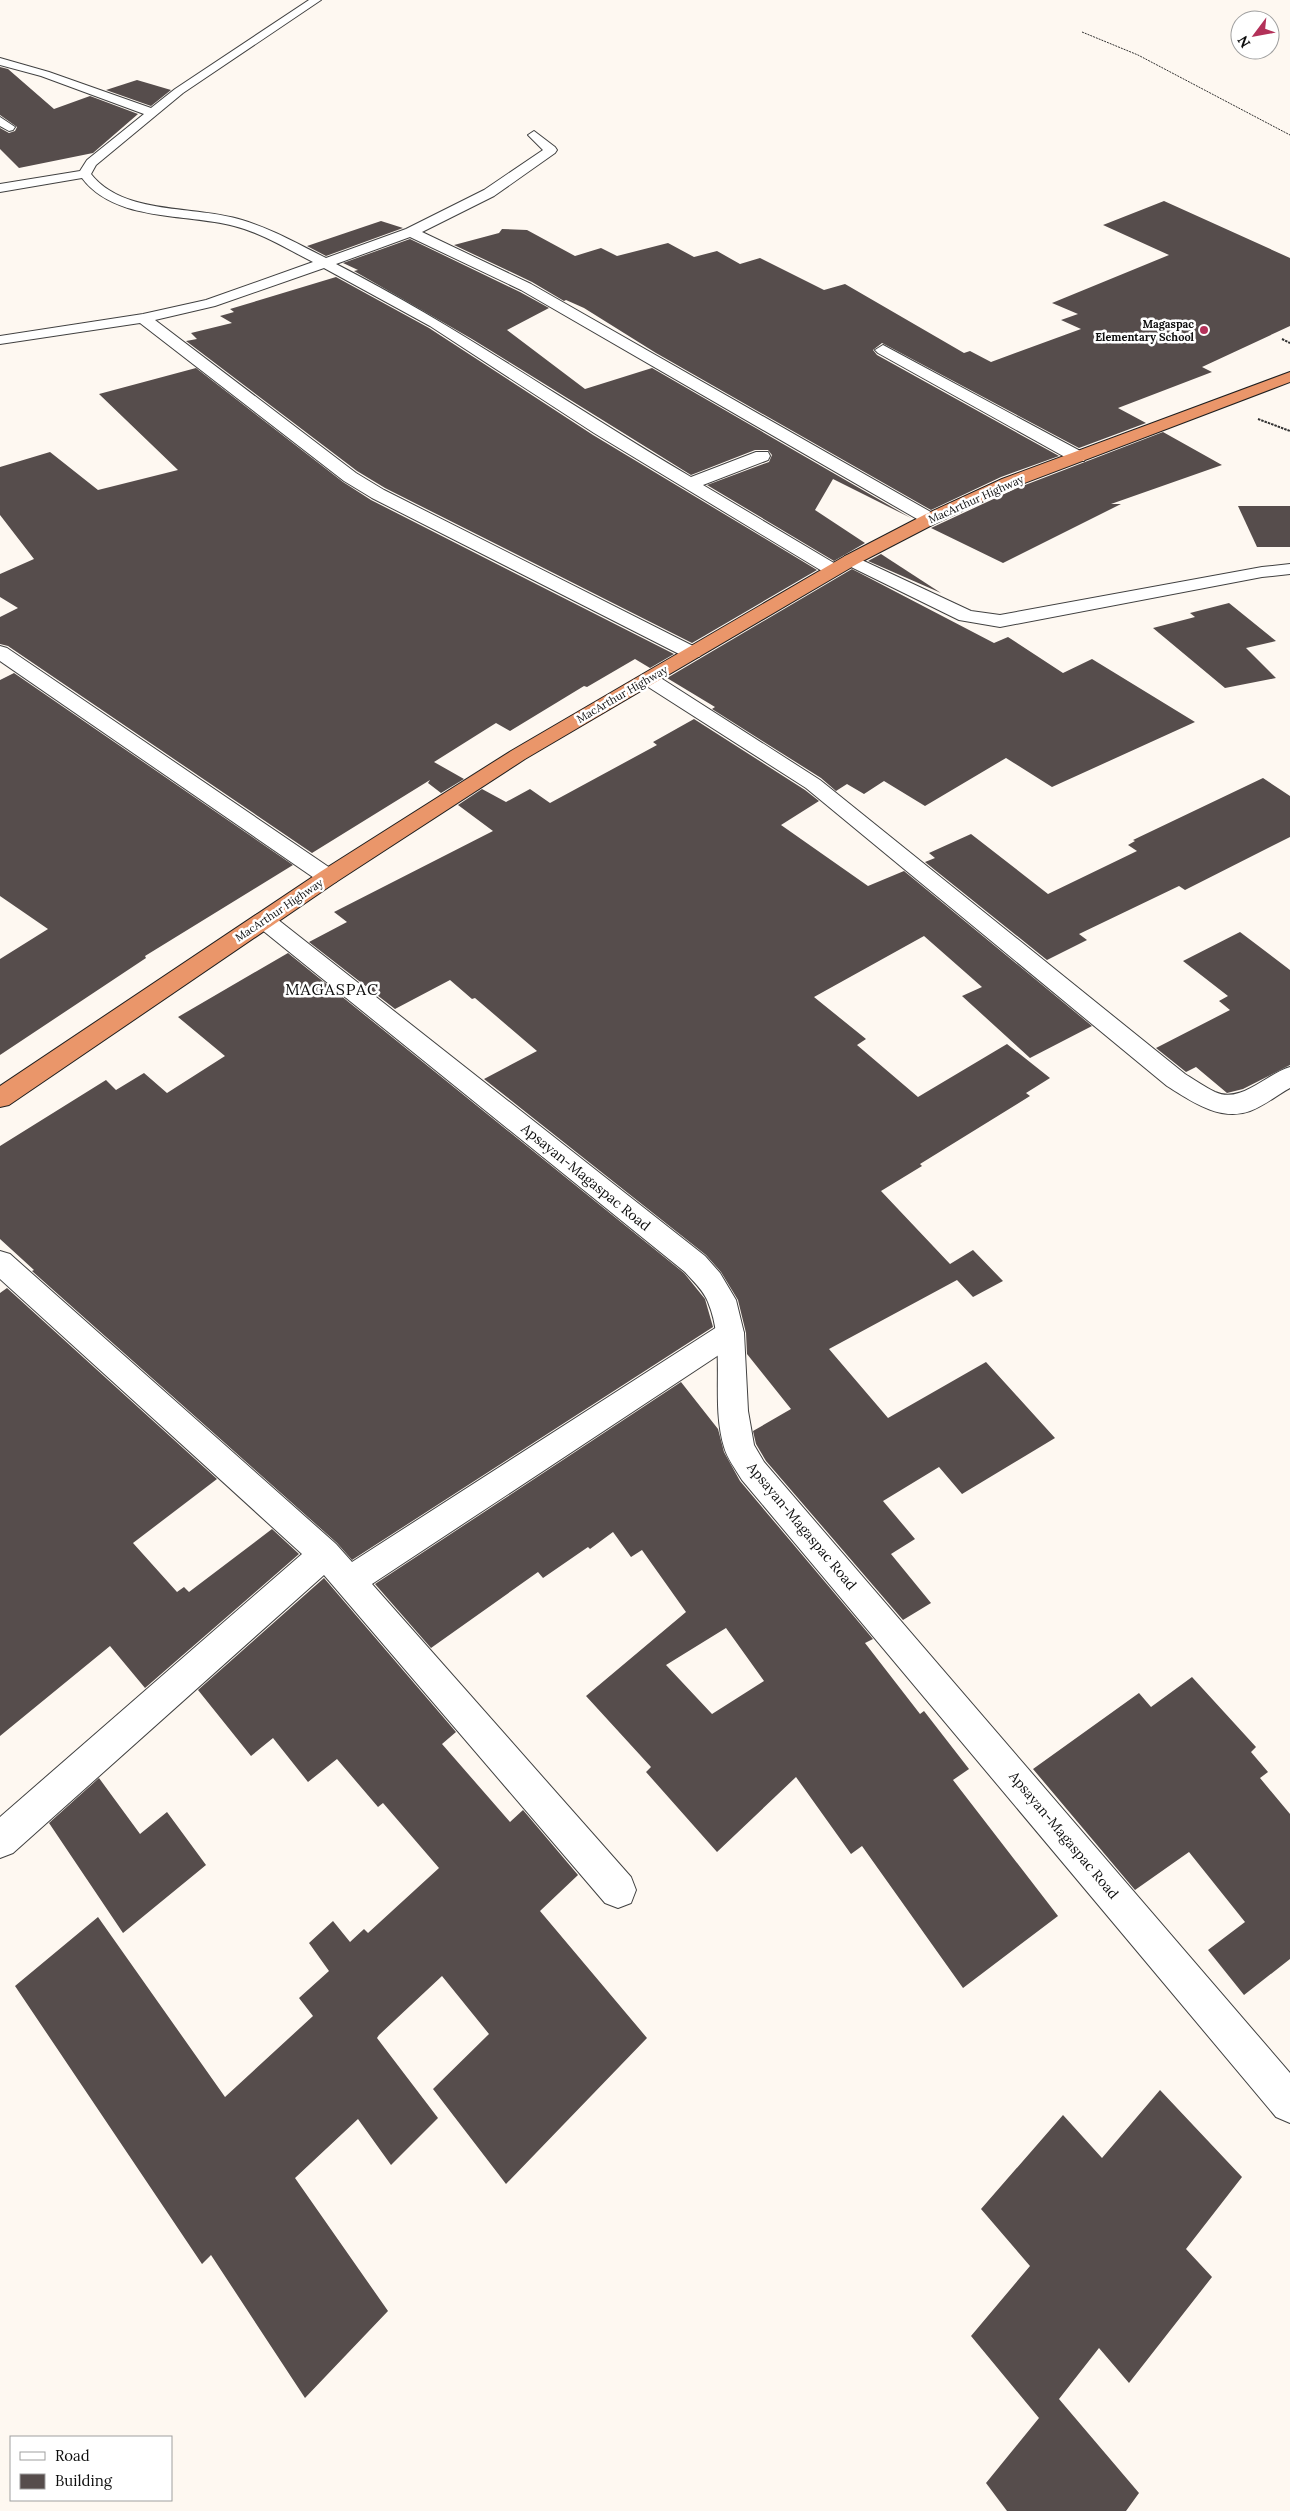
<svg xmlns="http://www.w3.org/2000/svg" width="1290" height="2511" font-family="Lora,serif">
<rect width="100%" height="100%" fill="#fef8f1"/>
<g fill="#564d4c" fill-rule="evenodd">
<path d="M0,67L8,69L54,109L90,96L138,114L93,153L19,168L0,149V128L9,133L15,131L17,127L0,115Z"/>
<path d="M137,80L171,90L151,106L106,90Z"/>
<path d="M1164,201L1290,258V326L1202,367L1212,372L1118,408L1146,423L1079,448L882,343L873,350L877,355L1059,456L1001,477L931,510L656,353L584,308L566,300L564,301L532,282L454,245L499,233L502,229L527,230L575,256L601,248L617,256L668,243L694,257L717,251L740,264L760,258L824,290L845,284L964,353L970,351L991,362L1081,329L1061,320L1078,314L1052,303L1169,255L1103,225Z"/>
<path d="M381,221L403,228L326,256L307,246Z"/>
<path d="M410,239L520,292L549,308L507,330L585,389L652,368L911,518L833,479L815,510L865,543L834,561L707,485L769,462L772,455L768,450H755L691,475L472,339L354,271L358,270L343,263Z"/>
<path d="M336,277L429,328L593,435L817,570L692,643L385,488L357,471L186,341L197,339L191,333L232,323L220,316L234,312L230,309Z"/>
<path d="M196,368L343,482L371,500L674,654L650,668L635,659L587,687L584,686L510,731L496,723L434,762L464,779L441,793L428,783L430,780L312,853L8,646L0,644V617L18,608L0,597V574L34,559L0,515V467L50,452L98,490L178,470L99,394Z"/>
<path d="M1163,432L1222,465L1111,504H1121L1003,563L931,528L1015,489Z"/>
<path d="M1238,506H1290V547H1257Z"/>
<path d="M881,554L941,593L868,561Z"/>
<path d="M852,569L994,643L1008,637L1063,673L1092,659L1195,722L1052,787L1006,758L925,806L884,781L864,794L847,784L836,791L821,778L712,709L715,707L667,678Z"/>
<path d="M1229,603L1276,641L1246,648L1276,678L1225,688L1153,628L1195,617L1190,613Z"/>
<path d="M14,673L293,865L145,956L146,958L0,1055V959L48,929L0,896V680Z"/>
<path d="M694,719L805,790L819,801L781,825L868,886L904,871L1092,1026L1030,1058L962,996L982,987L924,936L814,997L866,1039L857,1045L918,1097L1007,1044L1050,1078L1026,1093L1030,1096L920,1164L922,1166L881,1191L950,1264L973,1250L1003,1281L973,1297L957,1280L829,1349L888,1418L986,1362L1055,1438L962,1494L939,1467L883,1501L915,1539L891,1554L931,1603L903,1620L766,1461L756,1444L753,1431L791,1409L747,1354L746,1333L738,1300L721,1272L706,1255L484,1079L537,1051L475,998L472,999L450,980L395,1009L309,942L347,922L334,912L493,831L458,805L482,789L506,802L530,789L550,803L657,745L653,742Z"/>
<path d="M1263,778L1290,796V837L1185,890L1179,886L1079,934L1087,940L1047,960L925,862L935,858L929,853L971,834L1048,894L1137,851L1128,845L1135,841L1133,840Z"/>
<path d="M1240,932L1290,970V1065L1243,1089L1227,1093L1196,1067L1186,1072L1156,1048L1230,1010L1219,1001L1228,996L1183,961Z"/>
<path d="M288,953L684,1273L705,1299L713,1327L352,1560L337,1543L32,1271L34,1270L0,1239V1146L106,1080L116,1090L144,1073L167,1093L225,1056L178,1017Z"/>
<path d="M7,1288L217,1479L133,1543L177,1592L184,1587L189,1592L272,1529L299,1554L145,1688L110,1646L0,1736V1293Z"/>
<path d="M681,1382L718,1429L724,1452L740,1481L873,1639L865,1643L920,1714L924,1711L969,1769L953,1780L1058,1916L963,1988L862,1846L851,1854L796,1777L717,1852L646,1772L651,1767L586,1696L686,1612L642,1550L631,1557L613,1532L590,1549L588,1547L543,1578L538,1572L431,1648L375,1584ZM726,1628L764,1681L712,1714L666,1665Z"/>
<path d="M324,1578L456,1732L442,1744L510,1822L523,1810L578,1875L540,1911L647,2038L506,2184L433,2089L489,2034L442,1976L379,2035L377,2038L438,2118L391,2165L358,2119L295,2178L388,2311L305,2398L211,2255L202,2264L15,1986L98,1917L225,2097L313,2016L299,1998L329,1971L309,1943L333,1921L350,1942L364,1929L368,1933L439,1868L383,1803L378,1807L337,1759L308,1782L273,1738L251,1756L198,1690Z"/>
<path d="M1192,1677L1256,1747L1251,1752L1268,1772L1260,1778L1290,1814V1959L1244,1995L1208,1950L1245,1922L1189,1852L1135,1890L1033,1769L1139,1693L1151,1707Z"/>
<path d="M99,1778L140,1834L167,1812L206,1865L123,1933L49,1823Z"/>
<path d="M1160,2090L1242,2177L1186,2249L1212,2277L1129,2383L1099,2348L1059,2399L1139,2493L1126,2511H1007L986,2483L1039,2418L971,2336L1030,2266L981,2209L1063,2115L1102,2158Z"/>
</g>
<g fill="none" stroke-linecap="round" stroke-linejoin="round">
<defs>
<g id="minor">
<path d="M309,0H321L183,93L96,165L91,174C124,216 195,205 242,220C272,229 298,244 326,258L406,229L484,190L543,150L528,135L534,131L555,147L557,150L555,153L494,196L422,232L531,284L936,515L939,519L936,523H924L521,290L410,237L336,264C459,327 572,407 691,477L756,452H768L770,456L768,460L703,485L839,566L842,570L839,574H827L594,433L430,326L324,268L215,306L155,320L356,473L384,490L699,649L702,653L699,657H685L372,498L344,481L140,323L0,344V336L143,314L206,300L313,262C287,249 262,233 234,226C185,213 115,222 82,178L0,192V184L80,171L87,160L144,114L41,76L0,65V58L49,72L151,108L175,89Z"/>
<path d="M0,117L15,127L13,130L9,131L0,126Z"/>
<path d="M883,345L1084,453L1086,457L1084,461H1072L878,353L875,350Z"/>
<path d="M851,555L971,611L1000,615L1262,567L1290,564V574L1262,577L1000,627L959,620L845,564L842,560L845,556Z"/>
<path d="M0,646L7,648L336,872L339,877L336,882L328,884L320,882L0,661Z"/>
<path d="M649,673L656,675L820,780L1185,1074C1195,1080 1205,1087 1215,1092C1241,1104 1266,1074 1290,1067V1088C1277,1095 1264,1106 1250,1111C1220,1122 1191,1101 1167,1086L806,788L642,683L639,679L642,675Z"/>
<path d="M0,1251L10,1254L336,1544L352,1562L720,1325L730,1321L740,1325L744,1333L740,1341L372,1584L631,1877L636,1890L631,1903L618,1908L605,1903L324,1575L13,1853L0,1858V1817L302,1554L0,1279Z"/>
</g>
<path id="tertiary" d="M264,912L272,915L705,1256L720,1273L736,1300L744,1333L748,1411L754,1445L764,1462L1290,2073V2123L1276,2117L742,1480C736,1470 727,1458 724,1447C710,1400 727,1347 708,1302C704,1291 693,1281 685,1272L256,925L253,920L256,915Z"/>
<path id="trunk" d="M1290,372V382L1014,487L936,523L857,564L525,759L336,882L9,1105L0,1107V1086L320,872L511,751L845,556L924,515L1002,479Z"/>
</defs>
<use href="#minor" stroke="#414141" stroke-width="2"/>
<use href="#tertiary" stroke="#414141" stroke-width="2"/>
<use href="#trunk" stroke="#1f1f1f" stroke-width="2"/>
<path stroke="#303030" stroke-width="1" stroke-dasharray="2 1" stroke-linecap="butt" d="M1082,32L1138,55L1290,135"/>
<g stroke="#303030" stroke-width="2" stroke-dasharray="2.5 1" stroke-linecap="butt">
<path d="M1282,339L1290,343"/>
<path d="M1258,419L1290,431"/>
</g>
<use href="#minor" fill="#fff" fill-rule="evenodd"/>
<use href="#tertiary" fill="#fff" fill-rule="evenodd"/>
<use href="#trunk" fill="#ea966a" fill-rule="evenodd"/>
</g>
<circle fill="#b33159" stroke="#fff" stroke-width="2" cx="1204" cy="330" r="5"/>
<g text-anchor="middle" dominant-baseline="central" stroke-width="5" stroke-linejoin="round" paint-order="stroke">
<g font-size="11" font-weight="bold" fill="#0e0e0e" stroke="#fff" text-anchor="end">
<text x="1194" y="324">Magaspac<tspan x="1194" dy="13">Elementary School</tspan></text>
</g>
<g font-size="11" fill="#0e0e0e" stroke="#fff">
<text transform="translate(976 499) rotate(-24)">MacArthur Highway</text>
<text transform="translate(622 694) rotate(-30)">MacArthur Highway</text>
<text transform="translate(279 910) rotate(-34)">MacArthur Highway</text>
</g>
<g font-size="14" fill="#0e0e0e" stroke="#fff">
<text transform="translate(586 1177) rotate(39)">Apsayan-Magaspac Road</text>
<text transform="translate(802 1526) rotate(50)">Apsayan-Magaspac Road</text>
<text transform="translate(1064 1835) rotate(50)">Apsayan-Magaspac Road</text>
</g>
<g font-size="16" letter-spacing="1" fill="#0e0e0e" stroke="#fff">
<text x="332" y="989">MAGASPAC</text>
</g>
</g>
<rect x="10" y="2436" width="162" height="65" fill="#ffffff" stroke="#9f9f9f"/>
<rect x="20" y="2452" width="25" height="8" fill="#ffffff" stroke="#9f9f9f"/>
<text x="55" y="2461" font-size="15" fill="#0e0e0e">Road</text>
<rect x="20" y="2474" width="25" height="15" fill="#564d4c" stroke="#9f9f9f"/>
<text x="55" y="2486" font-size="15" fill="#0e0e0e">Building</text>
<g transform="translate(1255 35) rotate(238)"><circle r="24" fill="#ffffff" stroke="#9f9f9f"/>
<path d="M0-4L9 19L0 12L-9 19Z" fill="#b33159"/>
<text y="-8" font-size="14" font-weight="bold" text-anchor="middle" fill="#0e0e0e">N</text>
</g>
</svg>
